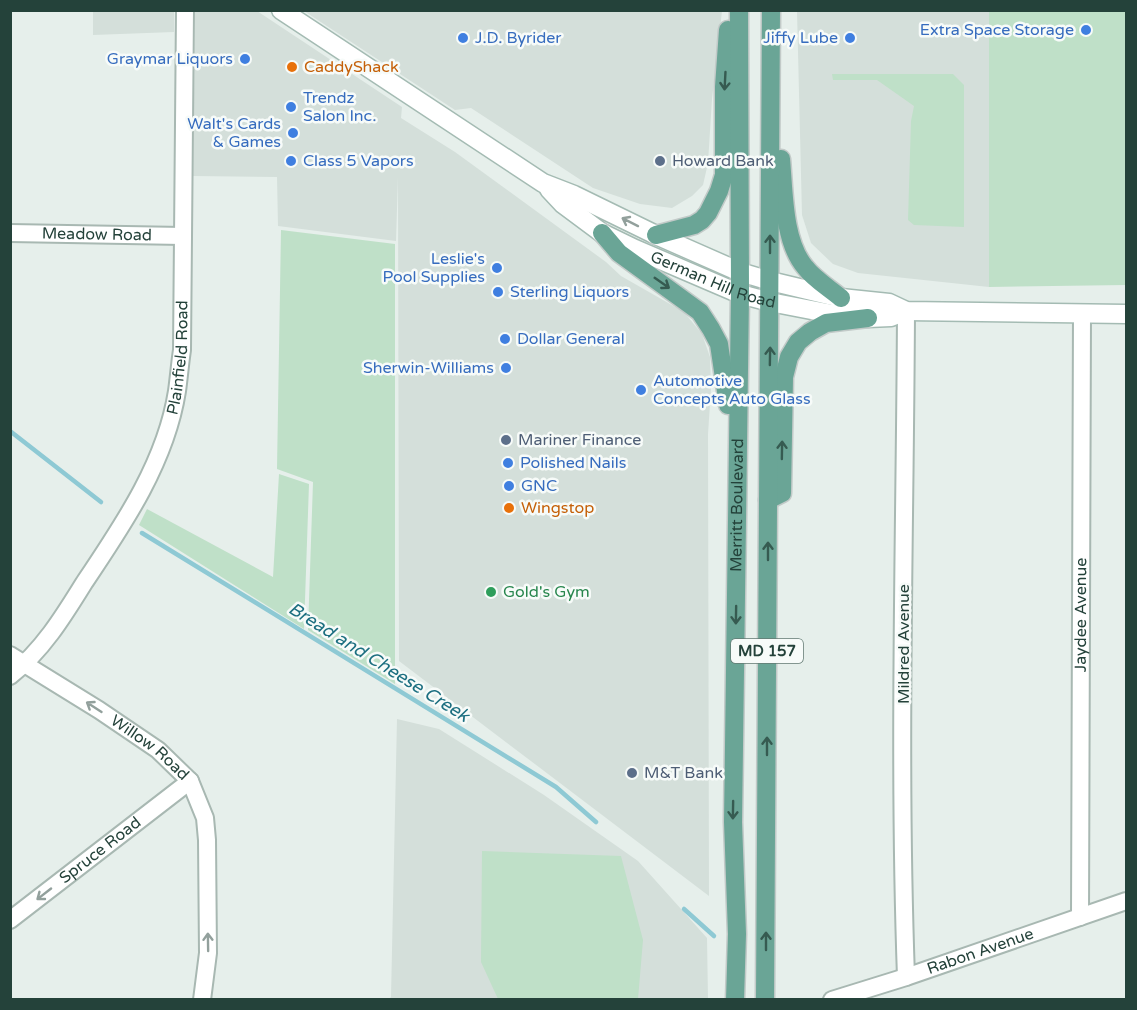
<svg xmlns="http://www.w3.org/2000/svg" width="1137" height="1010" font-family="'Varela Round',sans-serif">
<rect width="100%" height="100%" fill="#e6efeb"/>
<g fill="#d4dfda">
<path d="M93,11H174V32L93,35Z"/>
<path d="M195,11H257L402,107L401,118L455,152L606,262L621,276L684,312L702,334L710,357L711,389L708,434L709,896L399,661L398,177L396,241L278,226L277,177L193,176Z"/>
<path d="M304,11H722L712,99L708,163L703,185L692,196L672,208L640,204L593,188L471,108L455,110Z"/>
<path d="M797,11H989V287L858,273L833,264L811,243L802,215Z"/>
<path d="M397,719L439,729L544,795L638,861L707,938L708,999L388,1000L391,997Z"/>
</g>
<g fill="#bfe0c8">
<path d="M989,11H1126V285L989,287Z"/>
<path d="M832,74H953L964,85V227L914,225L908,220L911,121L914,106L877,80H833Z"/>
<path d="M281,230L395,244V684L308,630L313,482L277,469Z"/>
<path d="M279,474L309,484L304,629L139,525L147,509L273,577Z"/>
<path d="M482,851L621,856L643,940L638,999H498L481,962Z"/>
</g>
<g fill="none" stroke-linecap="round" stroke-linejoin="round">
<g stroke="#8ec9d4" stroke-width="4.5">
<path d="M10,431L101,502"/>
<path d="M142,533L556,787L596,822"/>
<path d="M684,909L714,936"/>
</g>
<defs>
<g id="street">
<path id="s1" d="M10,233L183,236"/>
<path d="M906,311C905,533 898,755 906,977"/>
<path id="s2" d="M10,655L99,710L158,750L190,781L205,818L207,840L208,953L202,1000"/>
<path id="s3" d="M10,676C42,651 63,617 84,583C123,525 166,462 177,391C179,377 180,363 182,350L185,10"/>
<path id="s4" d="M1080,917L1082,313"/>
<path id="s5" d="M10,920L190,781"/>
<path id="s6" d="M832,1000L906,977L1126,901"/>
</g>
<g id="secondary">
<path d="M281,10L543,183L574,195L656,235L740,272L770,281L841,298L889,303L906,311L1126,314"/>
<path id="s7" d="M549,189L563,204L602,233L635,249L740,294L770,302L832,314L868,318L891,317L906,311"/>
</g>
<g id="primary">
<path d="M781,159C784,191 783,241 805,267C814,279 829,288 841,298"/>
<path d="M602,233L619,253L700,312L711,329L719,344L728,405"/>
<path d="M656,235L694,225L702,220L708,213L719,191L724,175V87L728,30"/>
<path d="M768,500L782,493L784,377L789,357L798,342L810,332L826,323L868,318"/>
<path id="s8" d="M735,1000L737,934L733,822L740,294L739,10"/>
<path d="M765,1000L771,10"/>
</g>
</defs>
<use href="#street" stroke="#a8b8b2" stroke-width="20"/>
<use href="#secondary" stroke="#a4bbb3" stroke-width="21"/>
<use href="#primary" stroke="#c2cac8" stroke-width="21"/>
<use href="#street" stroke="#fff" stroke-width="16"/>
<use href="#secondary" stroke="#fff" stroke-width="18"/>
<use href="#primary" stroke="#6aa596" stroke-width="18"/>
</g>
<defs><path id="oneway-shaft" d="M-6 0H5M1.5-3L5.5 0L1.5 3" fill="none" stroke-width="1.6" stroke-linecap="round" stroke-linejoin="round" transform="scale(1.5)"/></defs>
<g stroke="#365b51">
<use href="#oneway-shaft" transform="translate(725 81) rotate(93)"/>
<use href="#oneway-shaft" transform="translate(770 244) rotate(-90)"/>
<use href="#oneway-shaft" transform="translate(662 283) rotate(35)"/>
<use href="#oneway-shaft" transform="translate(770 356) rotate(-89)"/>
<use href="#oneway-shaft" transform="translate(782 450) rotate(-89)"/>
<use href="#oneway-shaft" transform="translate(768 551) rotate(-90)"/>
<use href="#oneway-shaft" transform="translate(736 615) rotate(91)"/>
<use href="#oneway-shaft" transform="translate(767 746) rotate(-90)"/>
<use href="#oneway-shaft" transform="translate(733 810) rotate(91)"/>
<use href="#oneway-shaft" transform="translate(766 941) rotate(-90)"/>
</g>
<g stroke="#92a09c">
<use href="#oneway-shaft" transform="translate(630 222) rotate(-153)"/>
<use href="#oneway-shaft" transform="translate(94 707) rotate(-147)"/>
<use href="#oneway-shaft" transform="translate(44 894) rotate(142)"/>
<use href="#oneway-shaft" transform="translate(208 942) rotate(-91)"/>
</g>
<g fill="#3f7fe0" stroke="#f7fbf9" stroke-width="2">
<circle cx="1086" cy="30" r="6"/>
<circle cx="463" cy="38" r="6"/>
<circle cx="850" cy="38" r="6"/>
<circle cx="245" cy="59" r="6"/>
<circle cx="291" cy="107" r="6"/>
<circle cx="293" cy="133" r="6"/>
<circle cx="291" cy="161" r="6"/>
<circle cx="497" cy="268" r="6"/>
<circle cx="498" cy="292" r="6"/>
<circle cx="505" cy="339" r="6"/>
<circle cx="506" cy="368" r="6"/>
<circle cx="641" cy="390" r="6"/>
<circle cx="508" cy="463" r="6"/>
<circle cx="509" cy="486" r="6"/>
</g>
<g fill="#e8710a" stroke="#f7fbf9" stroke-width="2">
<circle cx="292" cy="67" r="6"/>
<circle cx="509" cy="508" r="6"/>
</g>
<g fill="#5c6f8a" stroke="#f7fbf9" stroke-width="2">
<circle cx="660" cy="161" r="6"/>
<circle cx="506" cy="440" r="6"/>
<circle cx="632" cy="773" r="6"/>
</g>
<circle fill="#2e9e5b" stroke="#f7fbf9" stroke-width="2" cx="491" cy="592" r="6"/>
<g text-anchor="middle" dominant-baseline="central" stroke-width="5" stroke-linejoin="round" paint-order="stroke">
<rect fill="#f7fbf9" stroke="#637a73" stroke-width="1.5" x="731" y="639" width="72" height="24" rx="4.5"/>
<g font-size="15" font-weight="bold" fill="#24423a">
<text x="767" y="651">MD 157</text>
</g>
<g font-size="16" fill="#366cbe" stroke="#f7fbf9" text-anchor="start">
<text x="1074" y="30" text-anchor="end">Extra Space Storage</text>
<text x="475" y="38">J.D. Byrider</text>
<text x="838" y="38" text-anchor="end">Jiffy Lube</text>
<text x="233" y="59" text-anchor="end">Graymar Liquors</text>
<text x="303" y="98">Trendz<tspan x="303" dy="18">Salon Inc.</tspan></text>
<text x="281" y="124" text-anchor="end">Walt's Cards<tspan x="281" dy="18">&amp; Games</tspan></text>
<text x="303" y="161">Class 5 Vapors</text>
<text x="485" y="259" text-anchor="end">Leslie's<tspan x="485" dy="18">Pool Supplies</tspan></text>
<text x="510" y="292">Sterling Liquors</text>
<text x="517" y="339">Dollar General</text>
<text x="494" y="368" text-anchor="end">Sherwin-Williams</text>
<text x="653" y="381">Automotive<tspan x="653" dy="18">Concepts Auto Glass</tspan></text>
<text x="520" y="463">Polished Nails</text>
<text x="521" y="486">GNC</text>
</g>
<g font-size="16" fill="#c56008" stroke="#f7fbf9" text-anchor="start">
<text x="304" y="67">CaddyShack</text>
<text x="521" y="508">Wingstop</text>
</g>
<g font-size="16" fill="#4e5e75" stroke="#f7fbf9" text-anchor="start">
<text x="672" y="161">Howard Bank</text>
<text x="518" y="440">Mariner Finance</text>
<text x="644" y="773">M&amp;T Bank</text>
</g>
<g font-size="16" fill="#24423a" stroke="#f7fbf9">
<text stroke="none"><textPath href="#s1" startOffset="87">Meadow Road</textPath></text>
<text stroke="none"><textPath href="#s7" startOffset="190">German Hill Road</textPath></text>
<text stroke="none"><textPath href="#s3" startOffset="368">Plainfield Road</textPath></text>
<text stroke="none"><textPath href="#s8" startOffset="495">Merritt Boulevard</textPath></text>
<text stroke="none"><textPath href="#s4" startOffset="302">Jaydee Avenue</textPath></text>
<text transform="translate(904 644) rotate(-90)">Mildred Avenue</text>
<text stroke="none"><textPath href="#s2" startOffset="168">Willow Road</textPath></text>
<text stroke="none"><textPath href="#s5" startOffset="114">Spruce Road</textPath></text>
<text stroke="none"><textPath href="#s6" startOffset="156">Rabon Avenue</textPath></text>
</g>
<g font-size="16" fill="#27864d" stroke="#f7fbf9" text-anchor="start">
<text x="503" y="592">Gold's Gym</text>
</g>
<g font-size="18" font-style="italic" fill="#1c6f80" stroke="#f7fbf9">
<text transform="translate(379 662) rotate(32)">Bread and Cheese Creek</text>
</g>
</g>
<rect width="1137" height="1010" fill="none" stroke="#24423a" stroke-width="24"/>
</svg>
